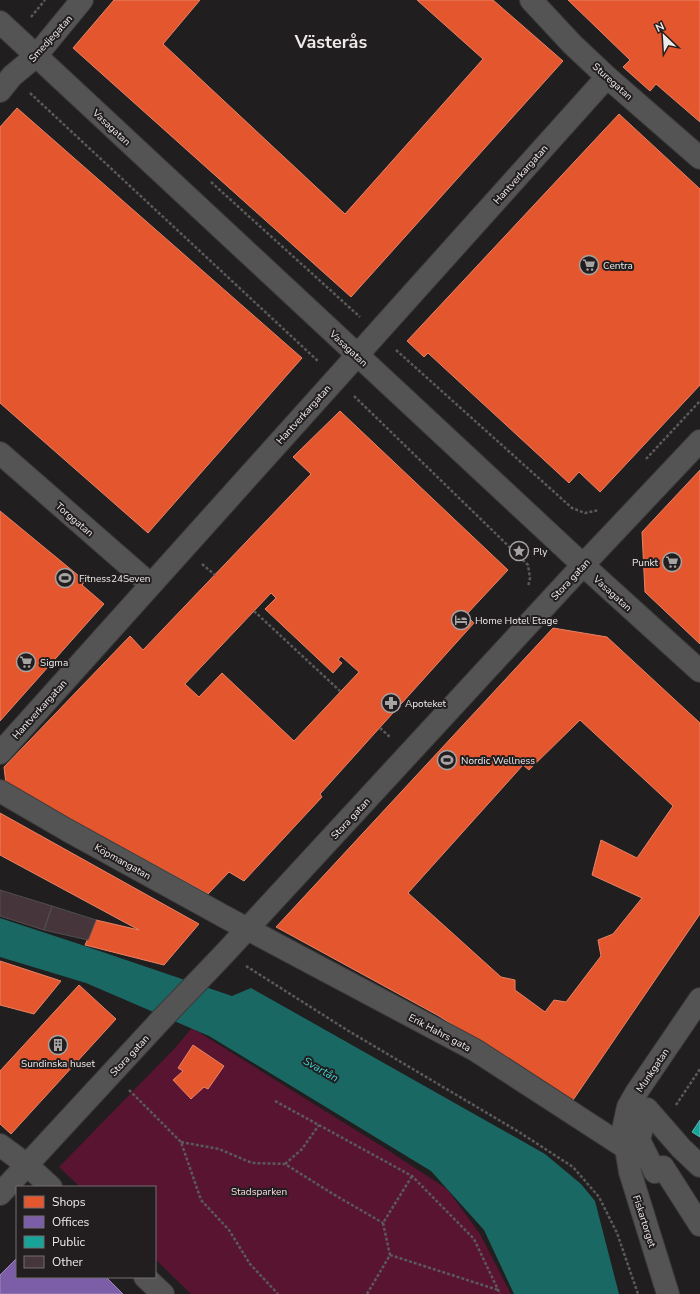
<svg xmlns="http://www.w3.org/2000/svg" width="700" height="1294" font-family="'Nunito Sans',sans-serif">
	<style>
		.green { fill: #591431 }
		.water { fill: #196864 }
		.shops { fill: #e4572e; stroke: #e78366; fill-rule: evenodd }
		.offices { fill: #7b5ea7; stroke: #9d88bb }
		.public { fill: #17a398; stroke: #57b8b1 }
		.building { fill: #47353c; stroke: #504e4f }
		.lines { fill: none; stroke-linecap: round; stroke-linejoin: round }
		.street-casing { stroke: #3b393a; stroke-width: 24 }
		.path { stroke: #5b5a5a; stroke-width: 2.5; stroke-dasharray: 3 2; stroke-linecap: butt }
		.street { stroke: #555454; stroke-width: 22 }
		.labels { text-anchor: middle; stroke-width: 4; stroke-linejoin: round; paint-order: stroke }
		.street-label { font-size: 10px; fill: #edeaea; stroke: #221d1e }
		.poi-label { font-size: 10px; fill: #edeaea; stroke: #221d1e; text-anchor: start }
		.park-label { font-size: 10px; fill: #f7dbe2; stroke: #221d1e }
		.water-label { font-size: 11px; font-style: italic; fill: #3adad4; stroke: #221d1e }
		.town-label { font-size: 18px; font-weight: bold; fill: #edeaea; stroke: #221d1e }
	</style>
	<rect width="100%" height="100%" fill="#211e1f"/>
	<!-- green -->
	<path class="green" d="M192,1028l191,119 64,42 33,45 31,60h-320l-36,-35v-72h-75l-21,-20 115,-118z"/>
	<!-- water -->
	<path class="water" d="M0,918l79,26 153,52 19,-8 294,166 36,30 14,17 24,93h-105l-30,-64 -53,-59 -222,-135 -123,-53 -86,-26z"/>
	<!-- shops -->
	<path class="shops" d="M114,0h86l-37,44 182,170 138,-155 -66,-59h76l70,61 -212,236 -278,-249z
		M568,0h132v122l-44,-38 -6,7 -27,-24 7,-7z
		M17,108l285,250 -154,175 -148,-130v-276z
		M619,114l81,75v196l-100,107 -21,-20 -10,11 -141,-130 -4,4 -17,-16z
		M340,411l168,159 -42,45 8,8 -154,171 2,3 -78,84 -15,-9 -21,22 -202,-110 -2,-17 126,-131 13,14 168,-176 -18,-17zM271,593l5,5 -11,11 68,64 9,-10 -4,-3 3,-4 18,16 -65,69 -72,-68 -23,24 -14,-13z
		M700,470v174l-55,-52 -3,-60z
		M0,511l85,70 -3,4 22,19 -104,117z
		M553,628l54,9 93,86v191l-129,189 -132,-87 -163,-89zM580,720l93,86 -36,52 -36,-18 -9,35 50,23 -29,36 -15,6 3,16 -35,46 -12,-2 -9,12 -30,-22v-10l-14,-3 -93,-84 115,-128 6,5z
		M0,813l199,111 -35,41 -79,-20 11,-25 43,10 -139,-75z
		M0,961l61,20 -27,33 -34,-9z
		M79,985l37,34 -105,115 -11,-10v-53z
		M193,1045l31,21 -16,23 -4,-2 -13,12 -18,-19 10,-9 -5,-3z"/>
	<!-- offices -->
	<path class="offices" d="M17,1258v19h89l17,17h-123v-19z"/>
	<!-- public -->
	<path class="public" d="M700,1120v17l-8,-5z"/>
	<!-- building -->
	<path class="building" d="M0,890l52,16 -8,24 -44,-14z
		M52,906l44,14 -8,20 -44,-10z"/>
	<g class="lines">
		<defs>
			<path id="street" d="M531,0l41,44 35,33 93,81
				M0,22l583,543 117,106
				M0,91l12,-15 24,-20 46,-56
				M0,453l150,131
				M0,753l607,-676
				M0,791l67,39 158,87 250,133 151,98
				M0,1145l27,20 24,22
				M700,1166l-19,-18 -34,-39 -8,31 16,32 8,-5 37,58
				M0,1194l159,-172 66,-69 358,-388 117,-124
				M145,1277l18,17
				M668,1294l-38,-122 -4,-24 -2,-23 4,-18 8,-14 64,-94"/>
		</defs>
		<!-- street casing -->
		<use href="#street" class="street-casing"/>
		<!-- path -->
		<path class="path" d="M31,17l14,-17
			M30,93l289,269
			M211,182l149,135
			M396,350l176,158 13,5 14,-3
			M354,396l174,169 2,13 -2,9
			M646,459l54,-58
			M202,564l13,11
			M254,611l86,80
			M380,728l11,10
			M246,966l101,64 172,102 54,35 26,30 18,36 21,61
			M129,1090l52,52 20,58 28,30 21,34 28,30
			M275,1101l137,75 62,63 26,55
			M676,1105l24,-36
			M181,1142l38,7 33,14 33,1 48,30 50,29
			M285,1164l17,-15 17,-24
			M390,1255l108,35
			M367,1294l23,-39 -7,-32 29,-47"/>
		<!-- street -->
		<use href="#street" class="street"/>
	</g>
	<!-- icons -->
	<defs>
		<symbol id="supermarket-ring" viewBox="-11 -11 22 22"><circle r="9.5" fill="#221d1e" stroke="#a6a3a3" stroke-width="1.5"/><path d="M-6-5.5h2.5l.6 2H6L4.5 2H-2.5L-4.4-4H-6ZM-1.5 3.2a1.3 1.3 0 1 0 .1 0ZM3 3.2a1.3 1.3 0 1 0 .1 0Z" fill="#a6a3a3"/></symbol>
		<symbol id="sight-ring" viewBox="-11 -11 22 22"><circle r="9.5" fill="#221d1e" stroke="#a6a3a3" stroke-width="1.5"/><path d="M0-6L1.8-2.2L6-1.7L2.9 1.2L3.7 5.4L0 3.3L-3.7 5.4L-2.9 1.2L-6-1.7L-1.8-2.2Z" fill="#a6a3a3"/></symbol>
		<symbol id="stadium-ring" viewBox="-11 -11 22 22"><circle r="9.5" fill="#221d1e" stroke="#a6a3a3" stroke-width="1.5"/><path d="M0-5a6.5 5 0 1 0 0 10a6.5 5 0 1 0 0-10ZM-3.5-1.8h7v3.6h-7Z" fill="#a6a3a3"/></symbol>
		<symbol id="hotel-ring" viewBox="-11 -11 22 22"><circle r="9.5" fill="#221d1e" stroke="#a6a3a3" stroke-width="1.5"/><path d="M-6-4.5h1.5V1H6V5H4.5V3h-9V5H-6ZM-4 0a1.8 1.8 0 1 1 3.6 0ZM.5 0V-2.5h3Q6-2.5 6 0Z" fill="#a6a3a3"/></symbol>
		<symbol id="pharmacy-ring" viewBox="-11 -11 22 22"><circle r="9.5" fill="#221d1e" stroke="#a6a3a3" stroke-width="1.5"/><path d="M-2-6h4v4h4v4h-4v4h-4v-4h-4v-4h4Z" fill="#a6a3a3"/></symbol>
		<symbol id="building-ring" viewBox="-11 -11 22 22"><circle r="9.5" fill="#221d1e" stroke="#a6a3a3" stroke-width="1.5"/><path d="M-4-6H4V6H1V3H-1V6H-4ZM-2.5-4.3h1.7v1.8h-1.7ZM.8-4.3h1.7v1.8H.8ZM-2.5-1h1.7V.8h-1.7ZM.8-1h1.7V.8H.8Z" fill="#a6a3a3"/></symbol>
	</defs>
	<g fill-rule="evenodd">
		<use href="#supermarket-ring" x="578" y="254" width="22" height="22"/>
		<use href="#sight-ring" x="508" y="540" width="22" height="22"/>
		<use href="#supermarket-ring" x="661" y="551" width="22" height="22"/>
		<use href="#stadium-ring" x="54" y="567" width="22" height="22"/>
		<use href="#hotel-ring" x="450" y="609" width="22" height="22"/>
		<use href="#supermarket-ring" x="15" y="651" width="22" height="22"/>
		<use href="#pharmacy-ring" x="380" y="692" width="22" height="22"/>
		<use href="#stadium-ring" x="436" y="749" width="22" height="22"/>
		<use href="#building-ring" x="47" y="1034" width="22" height="22"/>
	</g>
	<g class="labels">
		<!-- street labels -->
		<g class="street-label">
			<text transform="translate(50 38) rotate(-48)" y="4">Smedjegatan</text>
			<text transform="translate(613 81) rotate(42)" y="4">Sturegatan</text>
			<text transform="translate(112 127) rotate(43)" y="4">Vasagatan</text>
			<text transform="translate(520 174) rotate(-48)" y="4">Hantverkargatan</text>
			<text transform="translate(349 348) rotate(43)" y="4">Vasagatan</text>
			<text transform="translate(303 414) rotate(-48)" y="4">Hantverkargatan</text>
			<text transform="translate(75 519) rotate(41)" y="4">Torggatan</text>
			<text transform="translate(570 579) rotate(-47)" y="4">Stora gatan</text>
			<text transform="translate(613 593) rotate(42)" y="4">Vasagatan</text>
			<text transform="translate(39 709) rotate(-48)" y="4">Hantverkargatan</text>
			<text transform="translate(350 818) rotate(-47)" y="4">Stora gatan</text>
			<text transform="translate(123 861) rotate(29)" y="4">Köpmangatan</text>
			<text transform="translate(440 1032) rotate(28)" y="4">Erik Hahrs gata</text>
			<text transform="translate(129 1055) rotate(-47)" y="4">Stora gatan</text>
			<text transform="translate(652 1070) rotate(-56)" y="4">Munkgatan</text>
			<text transform="translate(645 1221) rotate(72)" y="4">Fiskartorget</text>
		</g>
		<!-- poi labels -->
		<g class="poi-label">
			<text x="603" y="269">Centra</text>
			<text x="533" y="555">Ply</text>
			<text x="658" y="566" text-anchor="end">Punkt</text>
			<text x="79" y="582">Fitness24Seven</text>
			<text x="475" y="624">Home Hotel Etage</text>
			<text x="40" y="666">Sigma</text>
			<text x="405" y="707">Apoteket</text>
			<text x="461" y="764">Nordic Wellness</text>
			<text x="58" y="1067" text-anchor="middle">Sundinska huset</text>
		</g>
		<!-- park labels -->
		<g class="park-label">
			<text x="259" y="1195">Stadsparken</text>
		</g>
		<!-- water labels -->
		<g class="water-label">
			<text transform="translate(321 1069) rotate(30)" y="4">Svartån</text>
		</g>
		<!-- town labels -->
		<g class="town-label">
			<text x="331" y="48">Västerås</text>
		</g>
	</g>
	<!-- legend -->
	<rect x="16" y="1186" width="140" height="92" fill="#221d1e" stroke="#736f70"/>
	<rect x="24" y="1196" width="20" height="12" fill="#e4572e" stroke="#736f70"/>
	<text x="52" y="1206" font-size="12" fill="#edeaea">Shops</text>
	<rect x="24" y="1216" width="20" height="12" fill="#7b5ea7" stroke="#736f70"/>
	<text x="52" y="1226" font-size="12" fill="#edeaea">Offices</text>
	<rect x="24" y="1236" width="20" height="12" fill="#17a398" stroke="#736f70"/>
	<text x="52" y="1246" font-size="12" fill="#edeaea">Public</text>
	<rect x="24" y="1256" width="20" height="12" fill="#47353c" stroke="#736f70"/>
	<text x="52" y="1266" font-size="12" fill="#edeaea">Other</text>
	<!-- north arrow -->
	<g transform="translate(664 36) rotate(335)" stroke="#221d1e" stroke-width="3" paint-order="stroke">
	<path d="M0-3L7 15L0 10L-7 15Z" fill="#edeaea"/>
	<text y="-6" font-size="11" font-weight="bold" text-anchor="middle" fill="#edeaea">N</text>
	</g>
</svg>
